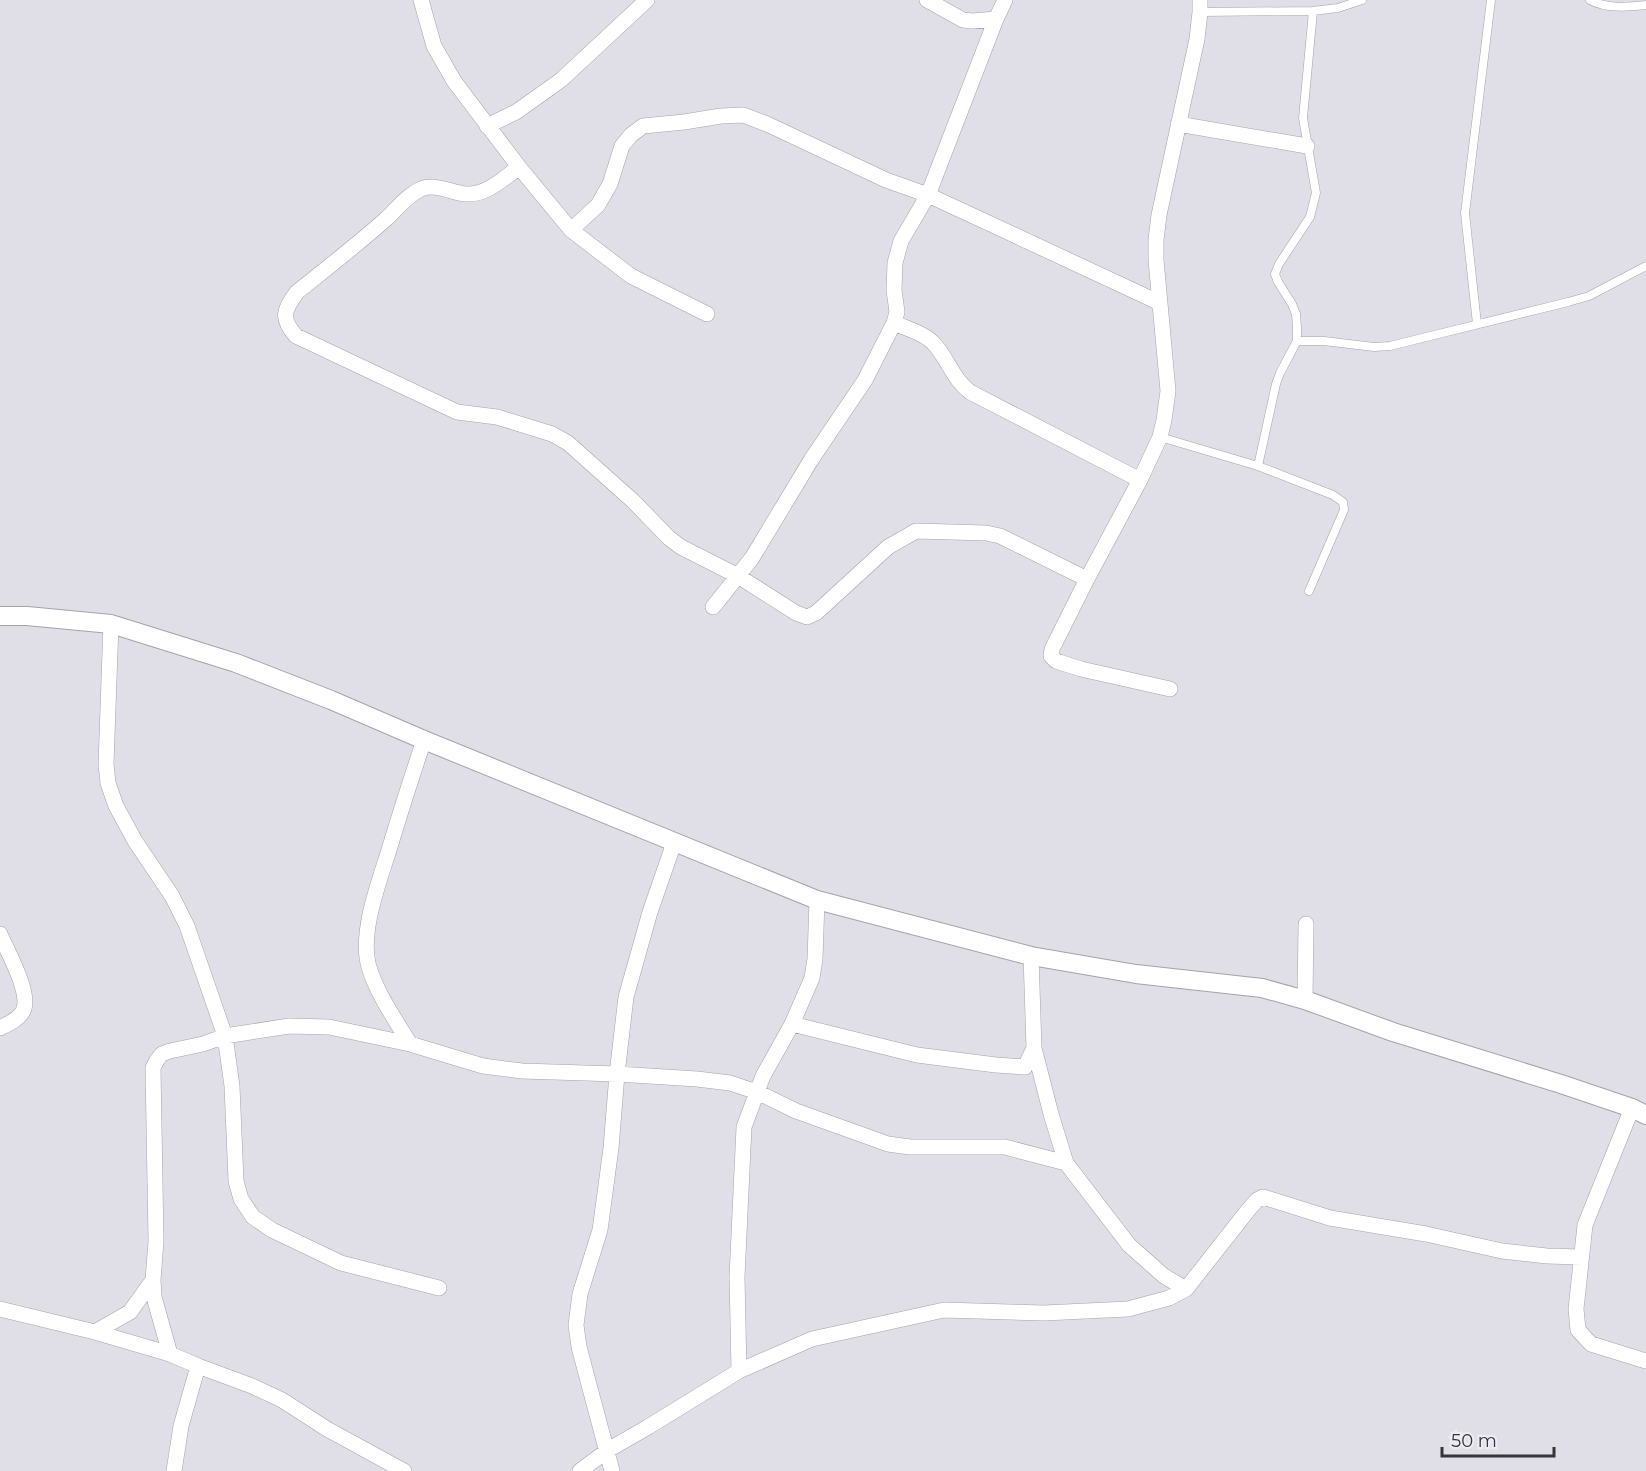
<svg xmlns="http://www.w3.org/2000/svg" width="1646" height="1471" font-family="Montserrat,sans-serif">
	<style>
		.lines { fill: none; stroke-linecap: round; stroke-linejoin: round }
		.service-casing { stroke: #a5a3aa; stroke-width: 9 }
		.minor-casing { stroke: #a5a3aa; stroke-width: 16 }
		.tertiary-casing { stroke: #a5a3aa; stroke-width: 20 }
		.service { stroke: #fff; stroke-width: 8 }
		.minor { stroke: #fff; stroke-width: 15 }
		.tertiary { stroke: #fff; stroke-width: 18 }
	</style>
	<rect width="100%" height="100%" fill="#e0dee6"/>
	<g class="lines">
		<defs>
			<path id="service" d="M1590,0c16,9 38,7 56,5
				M1200,12l113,-1 25,-3 24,-8
				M1477,324l-12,-111 26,-213
				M1297,341h27l50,6 16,-1 178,-44 21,-6 57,-30
				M1160,437l98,29 75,29 10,7 1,8 -35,81
				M1258,466l18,-82 4,-11 17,-32v-13l-1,-14 -4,-10 -14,-22 -3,-8 4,-10 31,-47 6,-24 -13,-75 10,-107"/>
			<path id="minor" d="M421,0l13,46 20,35 65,86 52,63 60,46 76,38
				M927,0l36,20 10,1 23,-2
				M1178,124l129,22
				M487,126l29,-14 45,-32 86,-80
				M519,167c-16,12 -32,28 -53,27 -14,-1 -30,-11 -45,-5 -14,6 -24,20 -35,30 -28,25 -59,49 -89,73 -13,18 -17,26 -1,44l161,76 40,5 55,17 16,9 65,58 36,37 12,9 57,29 58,37 11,4 9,-4 72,-66 28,-16 70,2 14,3 87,43
				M571,230l27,-25 12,-21 12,-38 9,-11 12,-9 41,-4 37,-6 22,-1 24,9 119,56 42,15 54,25 178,83
				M894,323c14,6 33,11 42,23 13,16 18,34 34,46l170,88
				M713,607l39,-49 59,-98 54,-80 29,-57 3,-11 -3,-22 1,-27 6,-22 27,-46 68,-176 9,-19
				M111,624l-5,140 2,19 8,23 19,35 37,55 15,30 38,110 7,50 4,95 5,18 12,18 19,13 69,33 98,25
				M1170,689l-89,-20 -25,-8 -5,-5 1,-7 35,-70 53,-99 20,-43 4,-17 4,-29 -12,-131v-20l3,-25 38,-176 3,-27v-12
				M0,934c7,17 32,60 23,77 -4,8 -15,13 -23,17
				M1031,956l3,92 17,66 15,49 63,82 35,31 22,13
				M1305,1000l1,-76
				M792,1024l125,31 79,10 29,2 9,-19
				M410,1044c-15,-25 -33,-50 -41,-77 -10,-33 10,-85 20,-117 11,-37 23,-74 35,-110
				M1632,1108l-47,117 -9,84 2,21 13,14 55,17
				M0,1309l95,23 75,22 28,12 54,20 30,14 45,29 77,42
				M95,1332l35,-20 23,-32
				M170,1354l-16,-57 -1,-17 3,-39 -3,-173 4,-8 5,-6 8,-3 33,-7 22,-8 64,-10 40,1 81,17 73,22 39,5 95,3 80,5 33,4 27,9 39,19 92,33 22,3h95l61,16
				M739,1371l-2,-94 7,-150 19,-51 29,-52 20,-46 3,-19 2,-59
				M174,1471l7,-45 17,-60
				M580,1471l28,-21 40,-23 91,-56 73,-32 132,-29 100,3 84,-4 41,-11 17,-9 63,-80 8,-9 6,-3 67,21 96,16 76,17 45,5 34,1
				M612,1471l-33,-124 -3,-22 4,-31 20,-64 11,-82 6,-74 9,-77 24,-85 24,-69"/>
			<path id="tertiary" d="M0,616h27l84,8 125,39 95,37 93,40 393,160 214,56 105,18 126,14 43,12 88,32 168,52 71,24 14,7"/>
		</defs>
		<!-- service casing -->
		<use href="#service" class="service-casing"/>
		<!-- minor casing -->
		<use href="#minor" class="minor-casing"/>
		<!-- tertiary casing -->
		<use href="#tertiary" class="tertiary-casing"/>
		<!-- service -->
		<use href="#service" class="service"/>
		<!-- minor -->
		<use href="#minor" class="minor"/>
		<!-- tertiary -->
		<use href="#tertiary" class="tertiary"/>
	</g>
	<!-- scale -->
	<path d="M1442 1447v9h112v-9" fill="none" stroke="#363538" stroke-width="3"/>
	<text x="1451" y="1447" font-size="18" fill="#363538" stroke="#edebf3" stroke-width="4.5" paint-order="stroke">50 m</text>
</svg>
